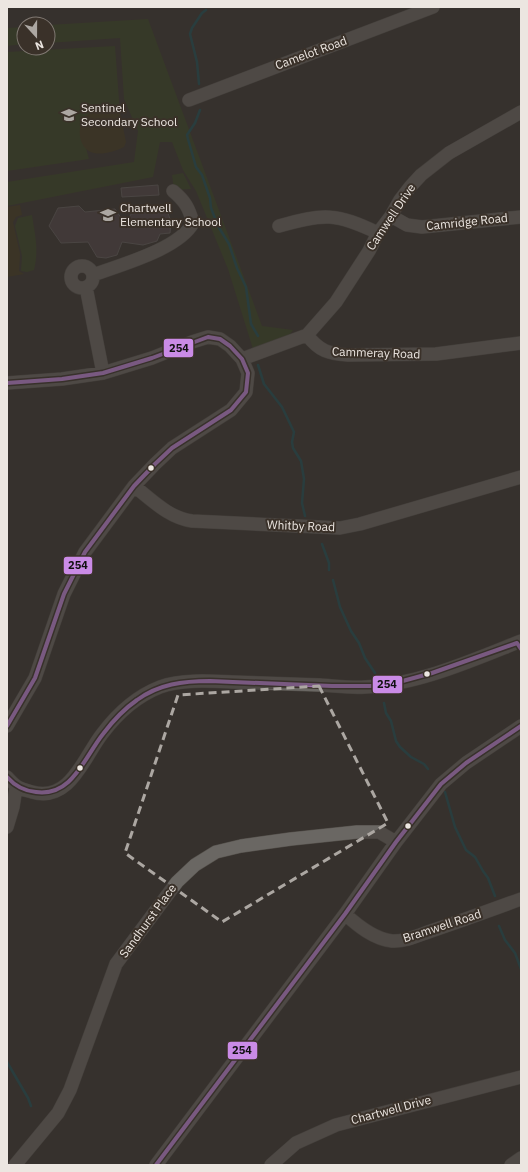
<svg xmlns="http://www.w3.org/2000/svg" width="528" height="1172" font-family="'IBM Plex Sans',sans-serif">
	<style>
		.green { fill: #374322 }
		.sand { fill: #41391d }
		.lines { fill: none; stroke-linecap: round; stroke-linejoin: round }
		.stream { stroke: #194d53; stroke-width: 2.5 }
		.building { fill: #4f4446; stroke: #615d5c }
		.minor-casing { stroke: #534f4a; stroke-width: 14 }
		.minor { stroke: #6a6763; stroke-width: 13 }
		.bus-1-casing { stroke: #3a3129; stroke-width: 7 }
		.bus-1 { stroke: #ca8be6; stroke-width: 4 }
		.marked { fill: none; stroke: #aca7a2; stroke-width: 3; stroke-dasharray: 8 5; stroke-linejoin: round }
		.bus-dot { fill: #ece6e1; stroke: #3a3129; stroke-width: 1.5 }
		.labels { text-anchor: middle; stroke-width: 4; stroke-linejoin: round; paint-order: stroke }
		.street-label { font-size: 12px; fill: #ece6e1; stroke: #3a3129 }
		.poi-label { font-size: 12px; fill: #ece6e1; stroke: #3a3129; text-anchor: start }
		.line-badge { stroke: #3a3129; stroke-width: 1.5 }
		.pale-badge-label { font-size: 11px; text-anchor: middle; font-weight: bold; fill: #111 }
	</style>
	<rect width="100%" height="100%" fill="#36312d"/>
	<!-- green -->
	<path class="green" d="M148,19l114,307 31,4 -4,6 -36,13 -25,-80 -32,-78 -13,-21 -11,-28h-12l-7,35 -146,29v-24l127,-20 4,-31 -14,-32 -4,-61 -72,5v-18z
		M24,27v17l-17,2v-18z
		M115,46l5,67 -9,-4 -30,31 5,8 3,11 -82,12v-119z
		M183,173l8,16 -17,1 -2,-15z
		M32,215c3,20 7,35 2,55l-7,2 -6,-1 1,-15 -7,-30 3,-8z"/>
	<!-- sand -->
	<path class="sand" d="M111,109l9,4 6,29 -2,5c-8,4 -21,8 -30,6 -16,-3 -19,-29 -7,-38 6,-5 16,-5 24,-6z
		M20,205l2,10 -6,2 -3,5 7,32 -1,17 5,3 -17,3v-70z"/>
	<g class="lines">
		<!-- stream -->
		<path class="stream" d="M199,84l-2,-22 -7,-28 2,-6 10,-15 4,-3
			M200,110l-5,13 -8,12 1,4 8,28 6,8 8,23 1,10 7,18 11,18 8,24 9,19 5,37 7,12
			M258,365l6,19 18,23 12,25 -2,10 1,6 8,13 3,18 -2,24 3,13
			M322,544l7,19v7
			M333,580l7,27 5,11 6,13 8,12 6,15 10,15
			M384,703l2,10 5,8 5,20 4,6 11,10 13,7 4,5
			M445,792l10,35 11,23 9,7 8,14 5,7 7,18
			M499,926l6,14 10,13 6,16
			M7,1062l21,36 3,8"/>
	</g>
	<!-- building -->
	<path class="building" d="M158,185l1,10 -37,2 -1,-9z
		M79,206l6,6 30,-3 11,16 5,-11 36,-4 4,12 -1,11 -10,1 -3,7 -14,4 -21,-3 -5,13 -11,3 -9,-1 -9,-15 -27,1 -12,-17 9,-18z"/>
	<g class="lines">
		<defs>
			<path id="minor" d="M189,100l244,-93
				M391,216l16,9 15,2 99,-10
				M279,226c45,-13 57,-13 99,7
				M71 277a11 11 0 1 1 22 0a11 11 0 1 1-22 0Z
				M93,275c27,-10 86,-26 100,-52 -4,-15 -8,-22 -20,-32
				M86,287l17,86
				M307,335l29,-33 33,-51 9,-18 13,-17 9,-16 10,-13 11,-12 28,-22 72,-41
				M307,335c12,16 22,19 41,20l88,-1 85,-11
				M242,359l65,-24
				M7,383l55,-4 41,-6 49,-15 40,-16 16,-5 12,2 10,7 12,13 6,14 -2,19 -15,18 -59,38 -17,16 -21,22 -49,66 -21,42 -29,84 -28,48
				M134,486c18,14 35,32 58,35l148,7 20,-4 161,-47
				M7,777c10,11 11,11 25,15 38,11 52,-35 70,-58 15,-20 35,-38 58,-47 21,-8 51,-6 72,-5 30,1 59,2 88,3 15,1 30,3 45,2 52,-2 108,-27 156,-46
				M7,827l6,-20 3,-19
				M345,914c13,12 29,25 47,27 13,1 27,-6 39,-10 30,-10 60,-21 90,-32
				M15,1165l43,-52 12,-23 46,-126 61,-82 18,-17 21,-13 25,-6 50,-7 66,-7h22l17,10
				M156,1165l189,-251 51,-72 45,-58 25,-21 55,-37
				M271,1165l25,-22 40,-18 185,-48
				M511,1165l10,-7"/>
		</defs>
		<!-- minor casing -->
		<use href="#minor" class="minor-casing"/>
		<!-- minor -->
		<use href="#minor" class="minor"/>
		<defs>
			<path id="bus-1" d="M7,383l55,-4 41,-6 49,-15 56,-21 12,2 10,7 12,13 6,14 -2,19 -15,18 -59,38 -17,16 -21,22 -49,66 -21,42 -29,84 -28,48
				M7,777c8,9 17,14 29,15 36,5 48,-34 67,-58 9,-12 21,-25 34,-34 22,-16 46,-19 73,-19l122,5h46l21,-4 33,-9 85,-30 4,6
				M156,1165l189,-251 51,-72 45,-58 25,-21 55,-37"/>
		</defs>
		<!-- bus-1 casing -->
		<use href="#bus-1" class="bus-1-casing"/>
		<!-- bus-1 -->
		<use href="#bus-1" class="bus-1"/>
	</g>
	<!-- marked area -->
	<path d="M0 0H528V1172H0ZM319,686l69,137 -166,99 -97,-69 53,-158z" fill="#36312d" fill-opacity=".55" fill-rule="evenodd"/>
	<path class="marked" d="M319,686l69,137 -166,99 -97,-69 53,-158z"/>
	<!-- icons -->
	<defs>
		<symbol id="school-bare" viewBox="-9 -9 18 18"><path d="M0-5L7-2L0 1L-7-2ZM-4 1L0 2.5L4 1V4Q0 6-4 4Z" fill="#aca7a2" stroke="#3a3129" stroke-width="2.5" paint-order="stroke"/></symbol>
	</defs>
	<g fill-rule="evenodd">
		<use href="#school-bare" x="58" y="104" width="22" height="22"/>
		<use href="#school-bare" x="97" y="204" width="22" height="22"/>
	</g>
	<!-- markers -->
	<g class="bus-dot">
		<circle cx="151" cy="468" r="3.5"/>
		<circle cx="427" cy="674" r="3.5"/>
		<circle cx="80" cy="768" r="3.5"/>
		<circle cx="408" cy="826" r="3.5"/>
	</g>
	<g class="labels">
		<!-- street labels -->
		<g class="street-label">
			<text transform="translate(311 53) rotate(-20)" y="4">Camelot Road</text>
			<text transform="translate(391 217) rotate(-56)" y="4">Camwell Drive</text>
			<text transform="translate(467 222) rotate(-6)" y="4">Camridge Road</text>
			<text transform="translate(376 353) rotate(2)" y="4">Cammeray Road</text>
			<text transform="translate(301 526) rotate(2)" y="4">Whitby Road</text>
			<text transform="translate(148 921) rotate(-54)" y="4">Sandhurst Place</text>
			<text transform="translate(442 926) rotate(-18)" y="4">Bramwell Road</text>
			<text transform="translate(391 1110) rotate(-15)" y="4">Chartwell Drive</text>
		</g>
		<!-- poi labels -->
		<g class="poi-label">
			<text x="81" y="112">Sentinel<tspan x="81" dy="14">Secondary School</tspan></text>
			<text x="120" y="212">Chartwell<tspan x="120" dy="14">Elementary School</tspan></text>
		</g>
	</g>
	<g class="line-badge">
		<rect x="163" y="338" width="31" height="20" rx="4" fill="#ca8be6"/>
		<rect x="63" y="556" width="30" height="19" rx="4" fill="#ca8be6"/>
		<rect x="372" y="675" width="31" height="19" rx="4" fill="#ca8be6"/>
		<rect x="227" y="1041" width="31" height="19" rx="4" fill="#ca8be6"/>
	</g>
	<g class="pale-badge-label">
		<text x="179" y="352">254</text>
		<text x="78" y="569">254</text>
		<text x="387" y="688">254</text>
		<text x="242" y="1054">254</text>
	</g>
	<!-- border -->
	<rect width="528" height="1172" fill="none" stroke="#ece6e1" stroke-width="16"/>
	<!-- north arrow -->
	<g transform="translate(36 36) rotate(159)"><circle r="19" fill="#3a3129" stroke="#817973"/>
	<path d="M0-3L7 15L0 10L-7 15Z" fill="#aca7a2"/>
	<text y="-6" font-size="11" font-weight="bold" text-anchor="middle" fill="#ece6e1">N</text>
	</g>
</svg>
